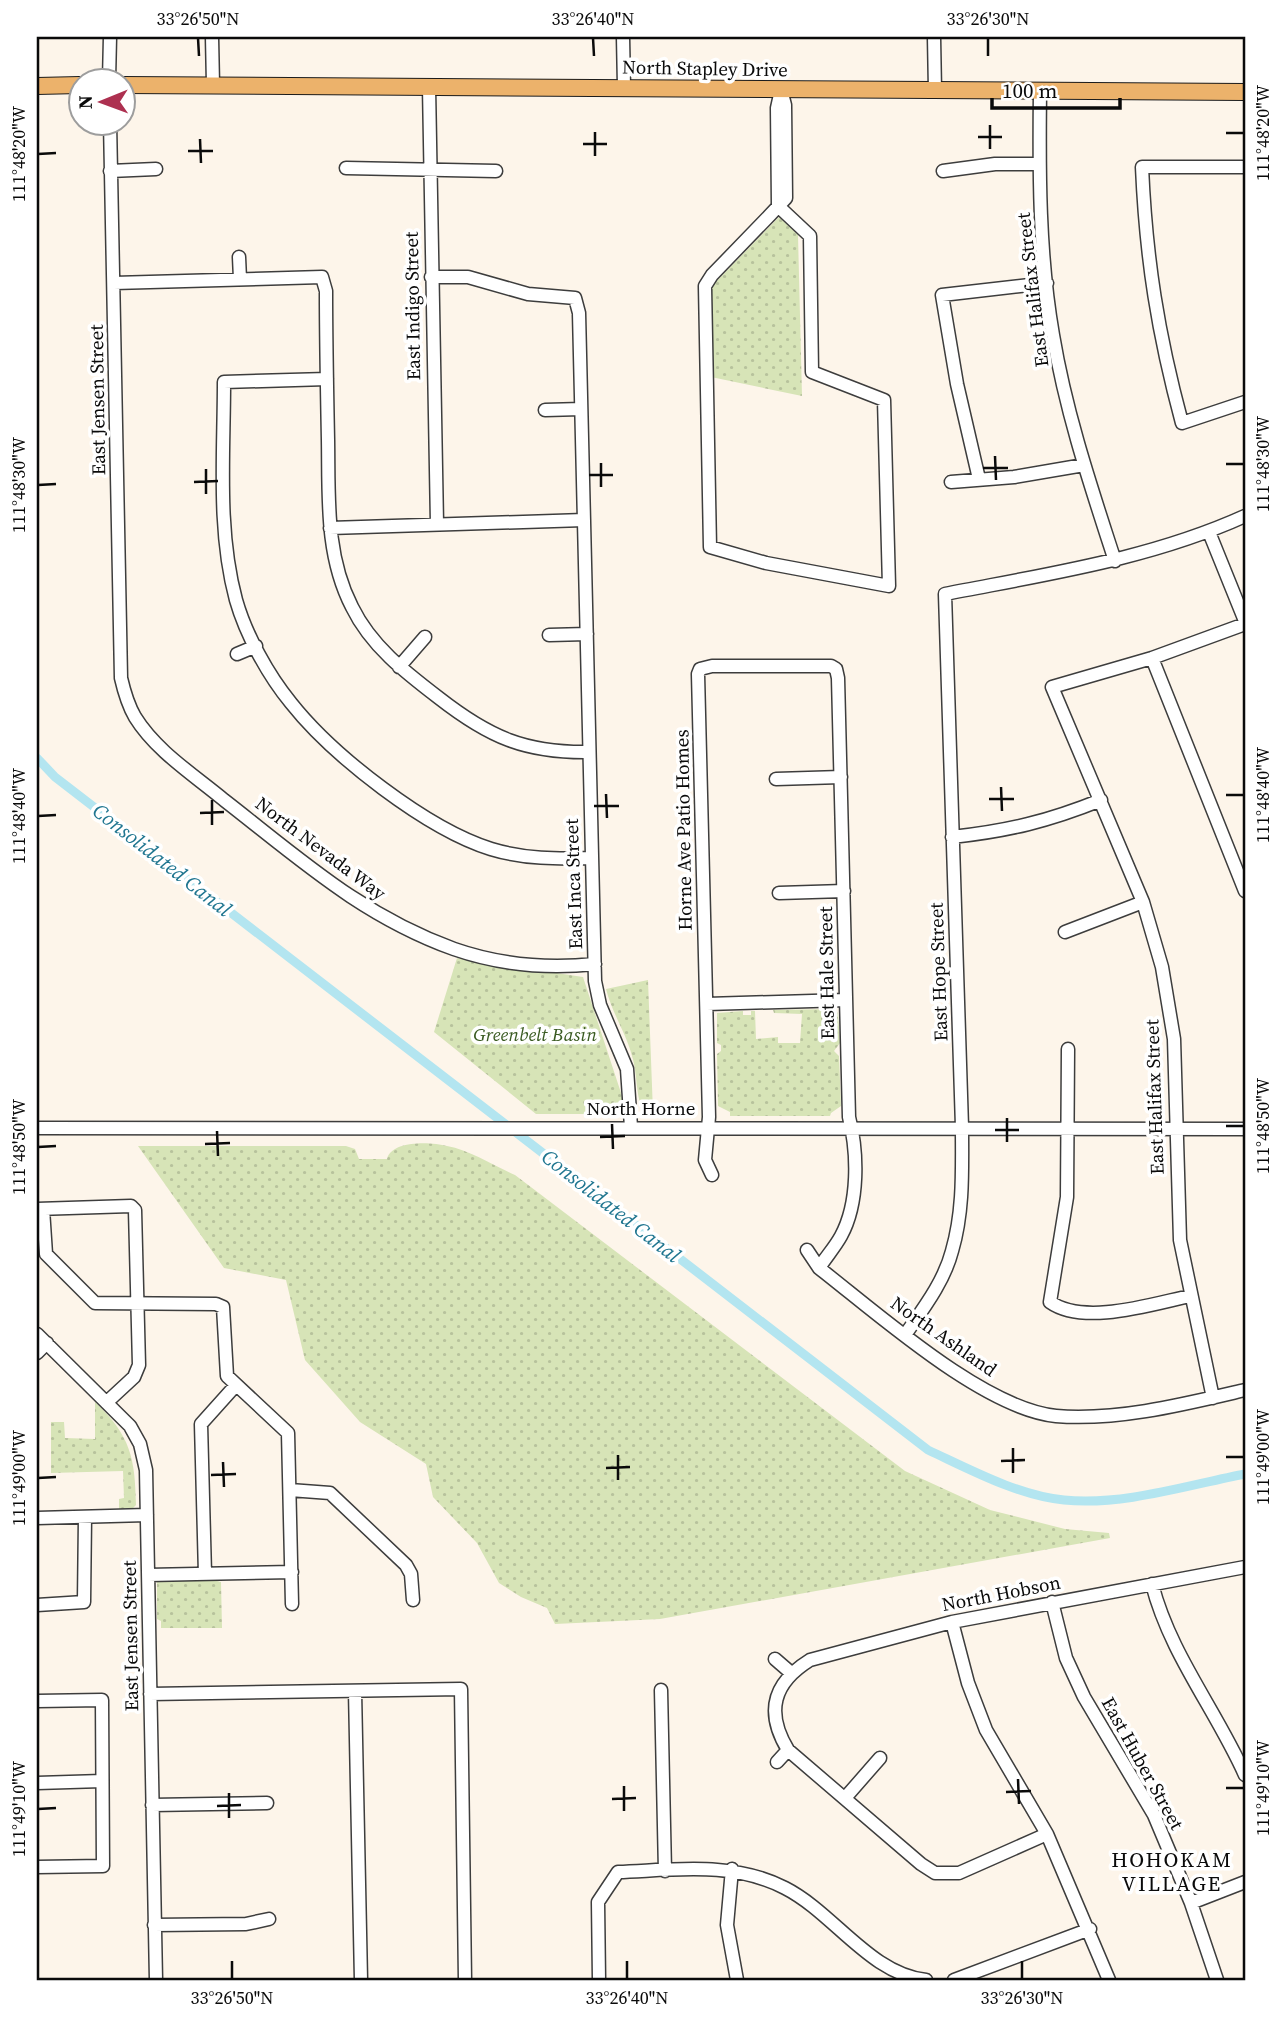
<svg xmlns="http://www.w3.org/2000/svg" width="1282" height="2017" font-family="'Source Serif 4',serif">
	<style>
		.green { fill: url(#green-dots) }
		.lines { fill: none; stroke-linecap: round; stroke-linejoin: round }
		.canal { stroke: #b3e5f0; stroke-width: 9 }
		.minor-casing { stroke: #3d3d3d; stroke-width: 15 }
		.major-casing { stroke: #1b1b1b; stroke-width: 18 }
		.minor { stroke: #fff; stroke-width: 12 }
		.major { stroke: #ecb26b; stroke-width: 16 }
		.ticks { fill: none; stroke: #0a0a0a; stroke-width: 2.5 }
		.labels { text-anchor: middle; stroke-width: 7; stroke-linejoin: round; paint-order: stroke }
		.street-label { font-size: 19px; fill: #0a0a0a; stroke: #fff }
		.park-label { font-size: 19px; font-style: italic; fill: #3a5b22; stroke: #fff }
		.water-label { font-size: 21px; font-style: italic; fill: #207690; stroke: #fff }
		.neighbourhood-label { font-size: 21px; letter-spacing: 2px; fill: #0a0a0a; stroke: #fff }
		.neatline { fill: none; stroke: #0a0a0a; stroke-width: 2.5 }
		.ticks-label { font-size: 18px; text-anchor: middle; fill: #0a0a0a }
	</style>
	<defs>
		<pattern id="green-dots" width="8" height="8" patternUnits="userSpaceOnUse" patternTransform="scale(1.75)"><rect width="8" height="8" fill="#d7e4b7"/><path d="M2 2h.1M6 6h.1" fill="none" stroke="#b7c29c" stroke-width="1.8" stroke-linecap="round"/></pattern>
	</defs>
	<rect width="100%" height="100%" fill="#fdf5ea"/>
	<!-- green -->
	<path class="green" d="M779,217l19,18 4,161 -91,-19 -1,-89z
		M457,958l126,19 41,125 -13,12h-75l-102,-82z
		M648,980l5,132 -2,4 -6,-1c-10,-17 -7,-40 -13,-59 -6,-23 -20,-43 -26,-67z
		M834,1009l4,4 2,30 -6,8 5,5 2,50 -10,7 -1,3h-100v-4l-12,-6 -1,-52 4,-3v-6l-4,-2v-30l26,-2v4h8v-4h4l1,28 22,-2v6h22l2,-29 -28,-1 -1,-3z
		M138,1146h208l9,3 4,10h28c5,-19 44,-17 60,-13 23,4 47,20 68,29l390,296 85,39 75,19 44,4 1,5 -450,81 -105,5 -8,-16 -26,-11 -22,-14 -22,-40 -44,-46 -7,-33 -66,-42 -55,-62 -19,-80 -62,-12z
		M95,1402c36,34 40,56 41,103l-5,5 -12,1v-12l5,-1 -1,-27 -72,2v-51h13l1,16 30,1z
		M209,1579l12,3 1,46h-61v-7l-4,-2v-37z"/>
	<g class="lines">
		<!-- canal -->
		<path class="canal" d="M37,758l18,19 873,673c41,19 91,46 136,50 59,6 124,-15 181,-26"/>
		<defs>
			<path id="minor" d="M212,37l1,48
				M623,37l1,50
				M934,37l1,54
				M109,80l1,-43
				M429,87l8,437
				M781,90l-4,18 1,98 32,30 2,136 72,28 5,186 -123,-23 -56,-16 -5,-261 7,-11 58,-60 16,-17 -1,-93 -4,-15
				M1040,91c-1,81 -1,164 13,244 13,78 38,152 62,226
				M110,122l11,556c3,13 7,27 14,39 21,34 59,58 89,83 76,59 138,116 230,149 46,16 93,20 141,15
				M1245,167h-103c4,92 16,167 40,256l63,-21
				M346,168l150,3
				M110,171l46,-2
				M943,171l52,-7h44
				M239,257l1,22
				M431,277h37l60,17 47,4 4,15 16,668 5,24 27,64 4,58
				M114,283l208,-6 4,14c0,50 1,99 2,149 1,56 -3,115 24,167 19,39 53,65 87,91 50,39 86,55 150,54
				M327,379l-103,3c0,72 -7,148 12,218 10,35 32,75 55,103 42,53 136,126 200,146 33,10 66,10 101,9
				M545,410l36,-1
				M979,479l-22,-95 -15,-89 105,-12
				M951,482l63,-5 70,-12
				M330,528l254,-8
				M1209,532l36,89
				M549,635l38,-1
				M237,654l19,-8
				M1152,658l93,233
				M399,667l26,-30
				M776,779l65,-2
				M952,837c56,-6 97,-16 149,-37
				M779,893l65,-2
				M1065,932l78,-30
				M707,1004l139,-4
				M1068,1049l-1,148 -17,105c34,24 102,2 140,-6
				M37,1128l1208,1
				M712,1175l-7,-15 4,-43 -11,-443 2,-5 12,-3h119l5,3 2,9 11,439c9,36 10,86 -8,119 -6,11 -15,21 -22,32
				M37,1209l94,-3 4,4 4,155 -5,12 -27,25
				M43,1209l3,45 49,49 121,1 7,3 4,69 61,57 4,171
				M807,1250l12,18c58,45 165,141 237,148 62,5 129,-12 189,-26
				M37,1334l93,92 10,18 6,26 10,510
				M905,1335c18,-26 39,-53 47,-84 12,-41 10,-83 10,-124l-17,-533c102,-20 205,-35 300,-78
				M37,1353l10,-10
				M1213,1398l-33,-158 -6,-201 -12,-72 -19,-65 -91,-215 100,-29 93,-34
				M290,1490l40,3 76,72 5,9 2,26
				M37,1518l110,-3
				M205,1574l-4,-150 35,-39
				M148,1575l144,-3
				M1152,1584c18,70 64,126 93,191
				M1052,1602l14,56 18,39 70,118 37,88 26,77
				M37,1605l47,-3 1,-85
				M952,1622l16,61 18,47 61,104 62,146
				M775,1659l15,13
				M661,1690l4,181
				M355,1691l6,289
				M150,1694l311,-5 4,291
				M37,1701l65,-1 1,166 -66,1
				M777,1762l11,-12
				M37,1783l65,-2
				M845,1798l35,-40
				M152,1805l115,-2
				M1047,1834l-88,39h-24l-14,-9 -133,-114c-23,-38 -15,-67 22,-90l142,-38 293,-55
				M732,1869l-5,56 10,55
				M1191,1903l54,-21
				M154,1925l92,-1 23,-5
				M599,1980l-1,-78 20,-30c57,-2 115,-11 167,16 49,25 85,86 141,92
				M954,1980l136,-51"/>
			<path id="major" d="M122,85l1123,7
				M37,86l43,-1"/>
		</defs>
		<!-- minor casing -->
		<use href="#minor" class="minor-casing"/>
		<!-- major casing -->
		<use href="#major" class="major-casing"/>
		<!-- minor -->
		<use href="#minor" class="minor"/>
		<!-- major -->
		<use href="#major" class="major"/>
	</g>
	<!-- ticks -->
	<path class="ticks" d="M198,38l1,18M593,38l1,18M988,38v18M990,125v24M595,132v24M1226,133h18M978,137h24M200,139l1,24M583,144h24M188,151h25M38,154l18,-1M995,456l1,24M601,463v24M1226,464h18M983,468h25M206,469v25M589,475h24M194,482l24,-1M38,485l18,-1M1001,787l1,24M606,794l1,24M1226,795h18M989,799h25M212,800v25M594,806h25M200,813l24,-1M38,816l18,-1M1007,1118v24M612,1124l1,25M1226,1126h18M995,1130h24M217,1131l1,25M600,1137l25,-1M205,1144l25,-1M38,1147l18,-1M1013,1448v25M618,1455v25M1226,1457h18M1001,1461l24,-1M223,1462l1,25M606,1468l24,-1M211,1475l25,-1M38,1478l18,-1M1018,1779l1,25M624,1786v25M1226,1788h18M1006,1792l25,-1M229,1793v25M612,1799l24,-1M217,1806l24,-1M38,1809l18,-1M232,1961v18M627,1961v18M1022,1961v18"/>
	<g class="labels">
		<!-- street labels -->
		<g class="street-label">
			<text transform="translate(705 68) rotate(1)" y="7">North Stapley Drive</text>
			<text transform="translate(1032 290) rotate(-97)" y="7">East Halifax Street</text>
			<text transform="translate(412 306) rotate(-91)" y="7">East Indigo Street</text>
			<text transform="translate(97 400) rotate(-91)" y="7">East Jensen Street</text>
			<text transform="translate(683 830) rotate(-91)" y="7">Horne Ave Patio Homes</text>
			<text transform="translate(321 848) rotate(37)" y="7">North Nevada Way</text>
			<text transform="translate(573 884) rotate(-92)" y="7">East Inca Street</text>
			<text transform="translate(938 972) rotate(-92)" y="7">East Hope Street</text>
			<text transform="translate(826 973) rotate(-91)" y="7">East Hale Street</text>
			<text transform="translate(1154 1097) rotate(-92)" y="7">East Halifax Street</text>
			<text x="641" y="1115">North Horne</text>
			<text transform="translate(944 1336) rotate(35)" y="7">North Ashland</text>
			<text transform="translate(1001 1593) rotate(-11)" y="7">North Hobson</text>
			<text transform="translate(130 1636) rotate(-91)" y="7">East Jensen Street</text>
			<text transform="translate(1143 1763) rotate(61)" y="7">East Huber Street</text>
		</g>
		<!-- park labels -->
		<g class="park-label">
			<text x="535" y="1041">Greenbelt Basin</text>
		</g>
		<!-- water labels -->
		<g class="water-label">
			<text transform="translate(162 860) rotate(38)" y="7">Consolidated Canal</text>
			<text transform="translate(611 1206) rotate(38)" y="7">Consolidated Canal</text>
		</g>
		<!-- neighbourhood labels -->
		<g class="neighbourhood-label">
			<text x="1172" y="1867">HOHOKAM<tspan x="1172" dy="24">VILLAGE</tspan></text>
		</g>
	</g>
	<!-- border -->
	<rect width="1282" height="2017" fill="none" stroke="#ffffff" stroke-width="77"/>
	<!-- north arrow -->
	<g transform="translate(102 102) rotate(269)"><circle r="33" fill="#ffffff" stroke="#9d9d9d" stroke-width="2"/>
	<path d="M0-5L12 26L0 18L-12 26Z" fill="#ad3050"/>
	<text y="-10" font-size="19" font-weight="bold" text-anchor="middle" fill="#0a0a0a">N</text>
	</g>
	<!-- scale -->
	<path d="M992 98v10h128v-10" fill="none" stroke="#0a0a0a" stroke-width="3.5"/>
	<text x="1002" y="98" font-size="21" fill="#0a0a0a" stroke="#ffffff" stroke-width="5" paint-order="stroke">100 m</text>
	<rect x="38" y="38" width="1206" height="1941" class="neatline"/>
	<g class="ticks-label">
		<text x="198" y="25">33°26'50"N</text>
		<text x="593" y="25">33°26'40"N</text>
		<text x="988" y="25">33°26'30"N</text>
		<text transform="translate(1263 133) rotate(-90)" y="6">111°48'20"W</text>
		<text transform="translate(19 154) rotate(-90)" y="6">111°48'20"W</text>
		<text transform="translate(1263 464) rotate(-90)" y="6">111°48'30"W</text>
		<text transform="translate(19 485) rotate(-90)" y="6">111°48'30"W</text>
		<text transform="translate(1263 795) rotate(-90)" y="6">111°48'40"W</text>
		<text transform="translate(19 816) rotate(-90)" y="6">111°48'40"W</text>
		<text transform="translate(1263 1126) rotate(-90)" y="6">111°48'50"W</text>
		<text transform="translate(19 1147) rotate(-90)" y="6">111°48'50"W</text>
		<text transform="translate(1263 1457) rotate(-90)" y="6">111°49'00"W</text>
		<text transform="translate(19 1478) rotate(-90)" y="6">111°49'00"W</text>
		<text transform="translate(1263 1788) rotate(-90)" y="6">111°49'10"W</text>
		<text transform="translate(19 1809) rotate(-90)" y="6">111°49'10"W</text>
		<text x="232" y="2004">33°26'50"N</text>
		<text x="627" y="2004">33°26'40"N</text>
		<text x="1022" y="2004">33°26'30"N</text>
	</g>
</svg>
